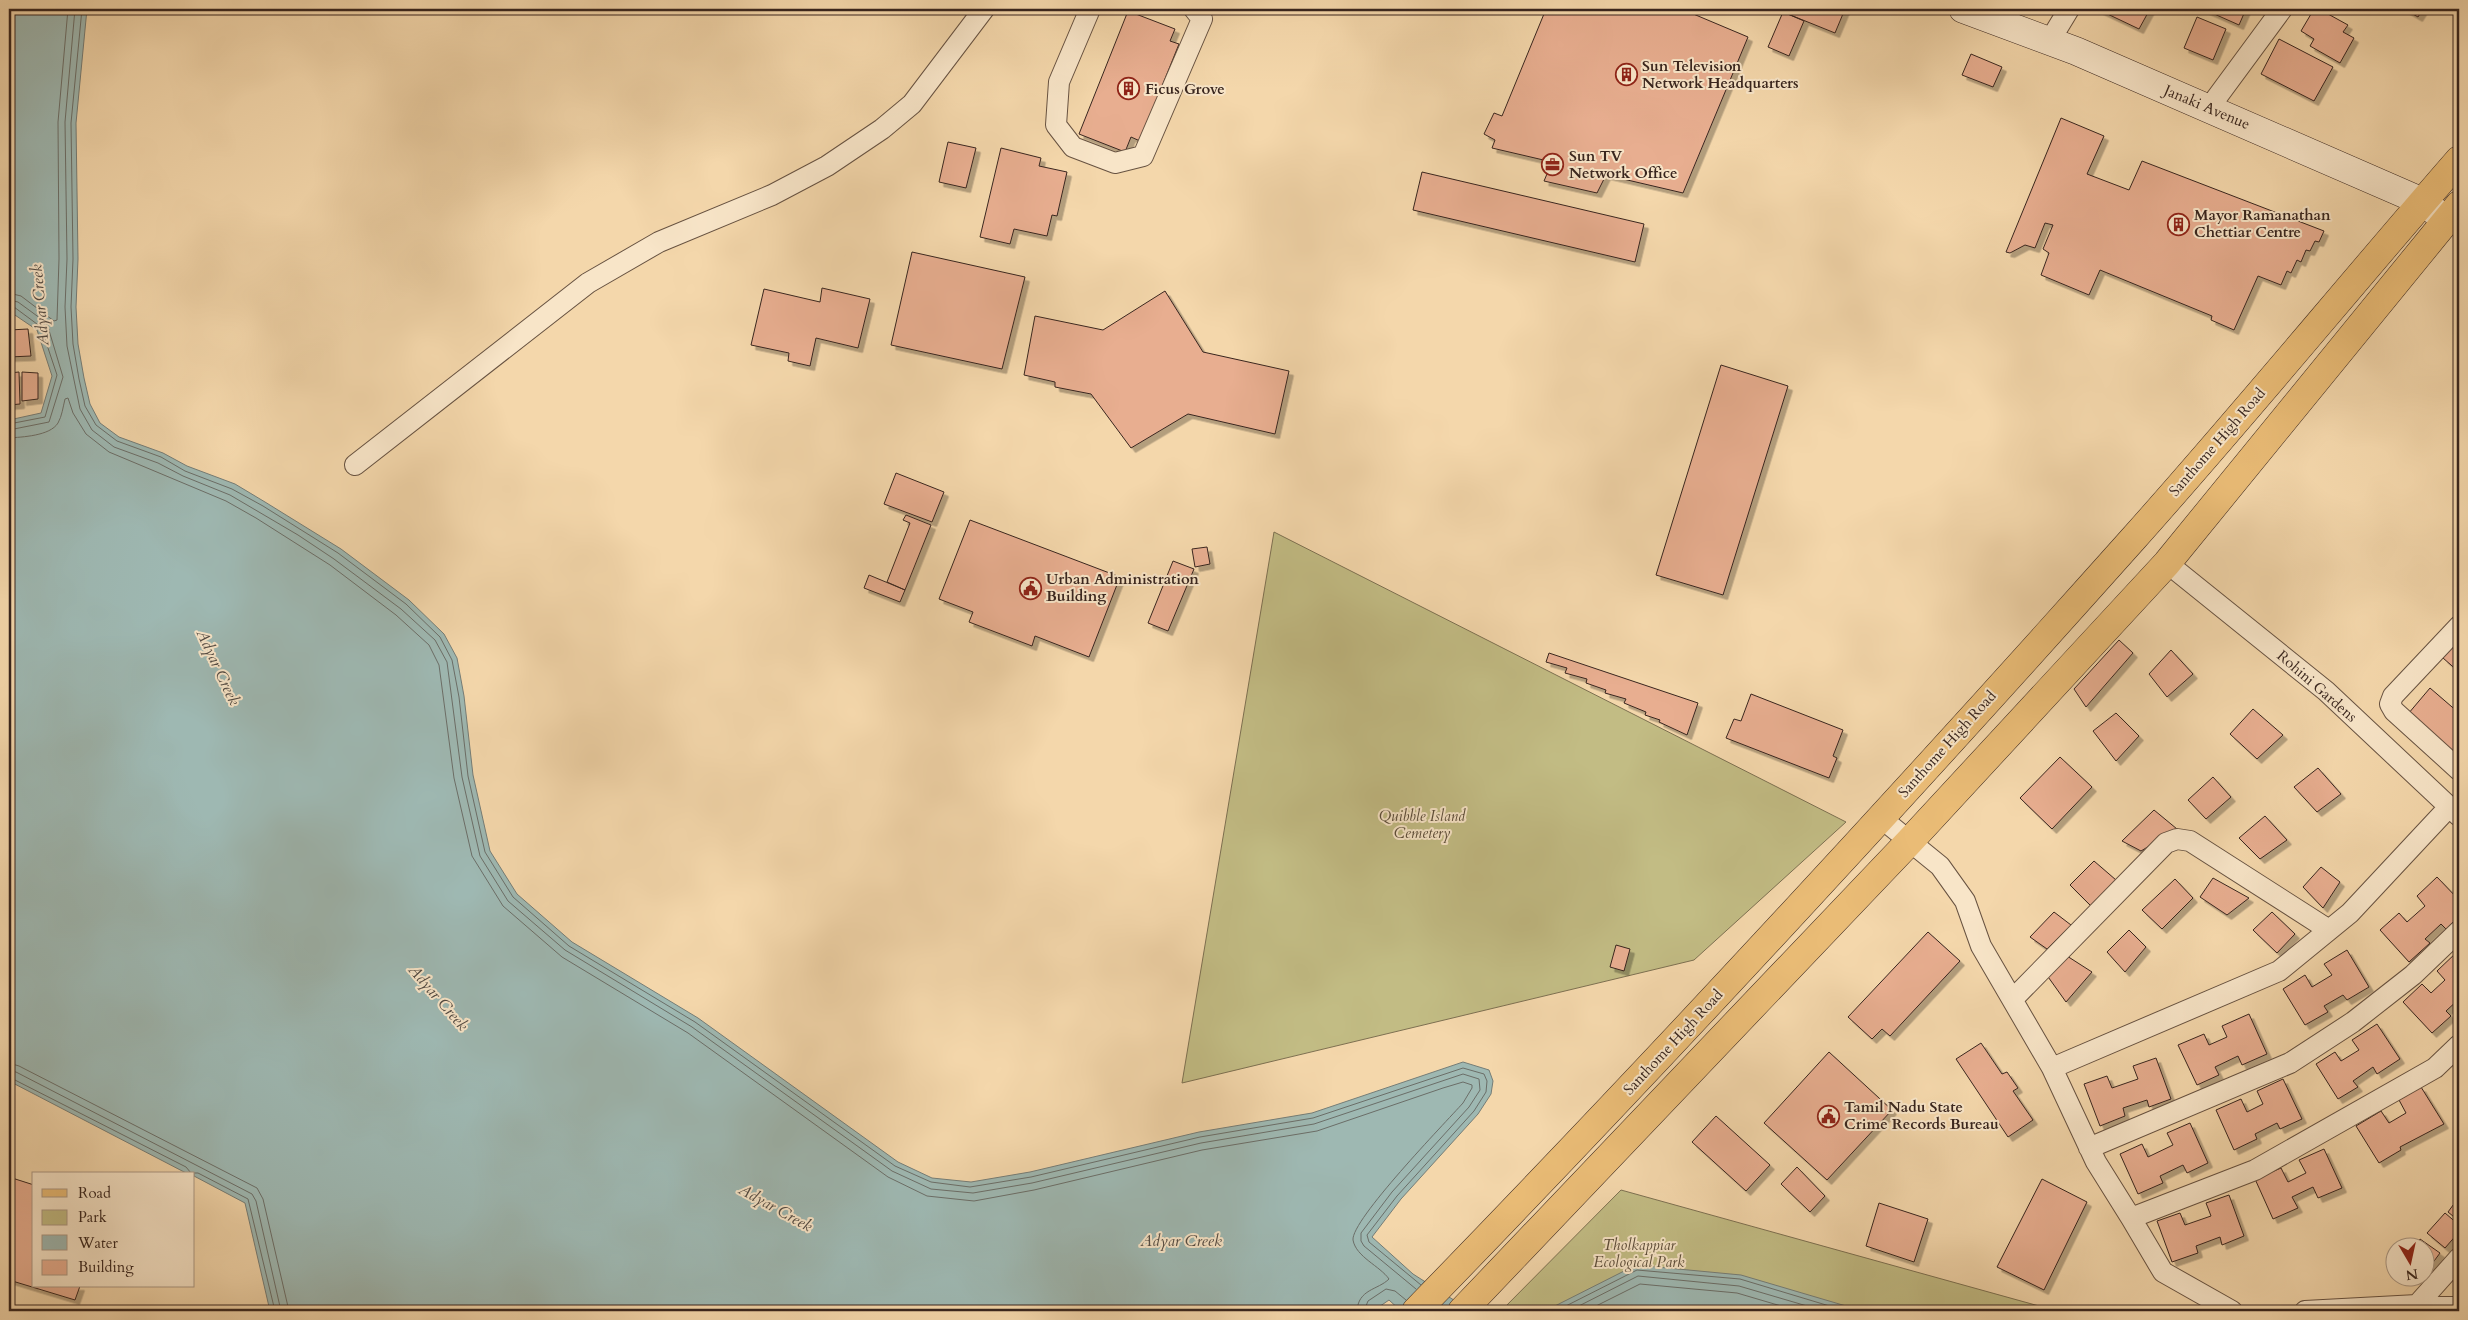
<svg xmlns="http://www.w3.org/2000/svg" width="2468" height="1320" font-family="Cardo,serif">
	<style>
		.green { fill: #c2bc84; stroke: #7d7051 }
		.water { fill: #9eb8b2; stroke: #757d77 }
		.lines { fill: none; stroke-linecap: round; stroke-linejoin: round }
		.shore { stroke: #6b6e68; stroke-width: 1 }
		.building { fill: #e8ae90; stroke: #38251e; filter: url(#shadow) }
		.street-casing { stroke: #675241; stroke-width: 22 }
		.secondary-casing { stroke: #38251e; stroke-width: 29 }
		.primary-casing { stroke: #38251e; stroke-width: 29 }
		.street { stroke: #f8e5c8; stroke-width: 20 }
		.secondary { stroke: #f8e5c8; stroke-width: 28 }
		.primary { stroke: #eabc76; stroke-width: 28 }
		.labels { text-anchor: middle; stroke-width: 4; stroke-linejoin: round; paint-order: stroke }
		.poi-label { font-size: 15px; font-weight: bold; fill: #38251e; stroke: #f8e5c8; text-anchor: start }
		.street-label { font-size: 15px; fill: #38251e; stroke: #f8e5c8 }
		.park-label { font-size: 15px; font-style: italic; fill: #5a4b38; stroke: #f8e5c8 }
		.water-label { font-size: 16px; font-style: italic; fill: #524a43; stroke: #f8e5c8 }
	</style>
	<defs>
		<filter id="shadow"><feDropShadow dx="4.5" dy="4.5" stdDeviation="0" flood-color="#0004"/></filter>
	</defs>
	<rect width="100%" height="100%" fill="#f4d7ab"/>
	<filter id="stains"><feTurbulence type="fractalNoise" baseFrequency=".004" numOctaves="4"/><feColorMatrix values="0 0 0 0 .2 0 0 0 0 .09 0 0 0 0 .02 0 0 0 .5 -.17"/></filter>
	<radialGradient id="worn" r=".72"><stop offset=".6" stop-color="#630" stop-opacity="0"/><stop offset="1" stop-color="#630" stop-opacity=".3"/></radialGradient>
	<!-- green -->
	<path class="green" d="M1274,532l572,290 -152,138 -512,123z
		M1621,1190l436,121h-556z"/>
	<!-- water -->
	<path class="water" d="M9,9h78l-11,114 2,136 -2,48 2,37 6,34 6,26 10,19 19,14 44,16 24,13 48,18 30,18 76,47 68,51 35,34 13,24 7,38 9,79 17,76 27,43 55,48 126,76 200,144 34,16 39,4 59,-10 169,-40 113,-19 151,-51 26,8 4,11 -2,13 -13,20 -77,85 -29,38 41,37 58,37h-70l-12,-11 -16,11h-1103l-25,-108 -51,-27v-2h-6l-179,-93v-661l32,-7 11,-37 -15,-46 -28,-19z
		M1636,1265l105,10 122,36h-318z"/>
	<g class="lines">
		<!-- shore -->
		<path class="shore" d="M75,9l-10,113 2,137 -2,48 2,39 13,63 12,21 22,17 44,16 25,13 47,19 68,40 36,24 67,50 34,31 12,22 15,115 18,79 28,45 57,49 127,77 200,144 39,18 42,4 59,-10 169,-40 113,-19 149,-50 16,5 1,11 -11,17 -77,85 -31,41v8l3,5 52,43
			M82,9l-11,114 2,136 -2,48 2,37 6,35 6,27 11,19 21,16 44,16 24,14 47,18 31,17 75,47 68,51 34,33 12,23 7,37 9,79 17,76 28,45 56,49 126,76 200,144 36,16 39,5 61,-10 169,-40 113,-19 150,-50 21,6 3,7 -1,11 -12,19 -77,85 -30,39 2,7 52,43
			M9,293l12,3 33,25 3,-1 2,-61 -1,-137 10,-113
			M9,300l9,2 26,19 4,6 15,50 -14,45 -40,8
			M9,306l5,1 27,20 16,48 -12,42 -36,7
			M9,438c13,-1 41,-2 49,-15 4,-7 5,-16 7,-24l3,-1 5,15 13,21 23,18 117,49 30,17 74,47 66,50 33,30 10,20 15,113 18,78 31,50 59,51 126,76 200,144 39,19 47,5 60,-11 168,-40 115,-19 126,-43 20,-6 9,3v3l-9,15c-18,20 -112,117 -110,137 3,17 27,26 36,39 -11,11 -31,10 -32,32
			M9,1063l10,3 238,122 6,11 26,112
			M9,1071l7,1 236,122 4,7 25,110
			M9,1077l177,90 5,6h7l50,26 27,112
			M1364,1311l4,-10 18,-12 9,2 11,9
			M1556,1311l81,-41 103,9 106,32
			M1569,1311l69,-35 101,10 85,25
			M1586,1311l54,-27 97,9 61,18"/>
	</g>
	<!-- building -->
	<path class="building" d="M1546,9h143l2,4 57,24 -65,156 -77,-18 -9,18 -53,-12 8,-19 -60,-14 3,-8 -11,-6 10,-21 8,3z
		M1784,9h61l-10,24 -52,-21z
		M2097,9h53l-11,20z
		M2203,9h43l-7,16z
		M2314,9h5l29,16 -5,7 11,6 -14,25 -30,-17 4,-7 -13,-8z
		M2404,9h19l-5,8z
		M1128,11l47,18 -5,12 9,3 -39,97 -9,-4 -6,15 -46,-18z
		M1783,12l21,9 -15,35 -21,-9z
		M2197,17l29,12 -13,31 -29,-12z
		M2279,39l54,28 -19,34 -53,-27z
		M1971,54l31,13 -9,20 -31,-12z
		M2061,118l43,18 -17,38 42,16 13,-29 182,70 -5,11 -4,-1 -5,10 -4,-1 -5,12 -4,-2 -6,13 -4,-2 -6,14 -23,-9 -24,54 -23,-10 1,-4 -112,-46 -11,25 -48,-20 8,-22 -6,-4 10,-24 -8,-2 -10,25 -10,-3 -15,8 -4,-1z
		M948,142l28,6 -10,40 -27,-6z
		M1001,148l40,10 -2,8 28,6 -10,44 -5,-1 -5,21 -33,-7 -4,15 -30,-7z
		M1422,172l222,52 -9,38 -222,-52z
		M912,252l113,25 -23,92 -111,-24z
		M822,288l48,11 -12,49 -42,-10 -6,28 -22,-5 1,-8 -38,-8 13,-56 56,13z
		M1165,291l38,61 86,19 -14,63 -87,-20 -57,34 -40,-54 -36,-7v-5l-31,-7 11,-59 68,14z
		M28,329l3,27 -22,1v-27z
		M1721,365l67,21 -65,209 -67,-20z
		M19,372l1,32 -11,1v-32z
		M22,372l16,1v26l-16,2z
		M896,473l48,19 -12,30 -48,-18z
		M906,515l25,10 -26,65 -18,-8 23,-59 -7,-3z
		M970,520l150,57 -31,80 -54,-21 -3,10 -63,-24 4,-10 -34,-13z
		M1207,547l3,17 -15,3 -3,-18z
		M1173,561l21,8 -26,62 -20,-8z
		M869,575l36,15 -5,12 -36,-14z
		M2459,638v34l-16,-14z
		M2119,640l14,13 -47,54 -12,-18z
		M2171,650l22,24 -26,23 -18,-23z
		M1549,653l149,50 -11,32 -28,-13 1,-2 -15,-5 1,-3 -22,-9 2,-4 -21,-6 1,-3 -20,-7 1,-4 -22,-6 2,-5 -21,-6z
		M2430,688l29,25v45l-51,-44z
		M1751,694l92,36 -10,26 4,2 -8,20 -103,-40 8,-19 7,2z
		M2253,709l30,26 -26,24 -27,-25z
		M2116,713l23,23 -23,25 -23,-30z
		M2060,757l32,30 -40,42 -32,-31z
		M2318,768l23,26 -24,18 -23,-25z
		M2213,777l18,20 -25,22 -18,-19z
		M2154,810l23,19 -36,22 -19,-10z
		M2265,816l22,24 -27,19 -21,-21z
		M2094,861l22,19 -24,27 -22,-22z
		M2321,867l19,15 -17,26 -20,-21z
		M2437,877l22,23v16l-13,13 -5,-5 -16,15 5,4 -21,19 -29,-32 19,-17 8,9 18,-16 -8,-10z
		M2213,878l36,20 -22,17 -27,-18z
		M2175,879l18,19 -31,31 -20,-19z
		M2054,912l17,13 -24,24 -17,-12z
		M2272,912l23,22 -18,19 -24,-23z
		M2129,930l17,17 -21,25 -18,-20z
		M1928,932l32,29 -70,75 -8,-7 -10,10 -24,-22z
		M1616,945l14,4 -6,22 -14,-4z
		M2347,950l22,37 -22,13 -4,-5 -19,11 4,6 -23,13 -22,-36 22,-14 7,12 20,-12 -8,-11z
		M2458,951l1,48 -13,12 5,5 -19,17 -29,-31 19,-18 9,9 14,-13 -8,-9z
		M2067,956l25,16 -26,30 -20,-28z
		M2249,1014l18,40 -25,11 -4,-9 -23,11 4,8 -22,10 -19,-40 26,-11 5,11 18,-8 -5,-11z
		M2377,1024l23,35 -23,15 -4,-7 -20,14 5,6 -20,12 -22,-35 19,-12 6,9 18,-11 -7,-10z
		M1981,1043l21,31 5,-2 11,16 -5,3 20,29 -25,17 -52,-78z
		M1829,1052l63,58 -65,70 -63,-57z
		M2156,1058l15,41 -22,8 -2,-7 -24,8 2,8 -25,10 -16,-42 23,-8 5,12 26,-9 -5,-13z
		M2283,1079l19,40 -22,10 -3,-6 -22,11 2,5 -23,11 -18,-40 25,-11 6,13 16,-8 -6,-13z
		M2421,1087l23,37 -44,23 1,3 -22,13 -23,-37 25,-15 8,12 17,-10 -7,-13z
		M1716,1116l54,49 -24,26 -54,-49z
		M2190,1123l18,40 -21,10 -4,-8 -23,11 3,7 -25,11 -18,-40 22,-10 6,13 25,-12 -6,-12z
		M2324,1149l18,39 -24,10 -5,-11 -21,10 6,11 -25,11 -18,-40 26,-11 7,14 18,-9 -7,-13z
		M1797,1167l28,29 -15,16 -29,-28z
		M9,1177l25,8v101h46l-5,14 -66,-20z
		M2042,1179l45,23 -43,88 -47,-23z
		M2229,1195l15,41 -22,9 -2,-8 -24,9 2,7 -26,9 -15,-41 23,-8 5,12 26,-9 -5,-13z
		M2459,1197v24l-11,-9z
		M1879,1203l49,16 -14,43 -48,-16z
		M2445,1213l14,12v7l-14,16 -18,-15z
		M2420,1239l20,14 -14,19v-24h-12z"/>
	<g class="lines">
		<defs>
			<path id="street" d="M1090,9l-31,73 -3,43 17,22 42,16 28,-7 59,-137 -8,-10
				M2049,42l20,-33
				M2209,108l73,-99
				M355,465l233,-182 71,-41 113,-47 55,-29 55,-37 30,-25 72,-95
				M2167,563l159,128 133,125
				M2459,626l-66,70 -3,8 4,7 65,59
				M1881,818l59,48 25,35 16,45 71,122 44,94 35,56 124,-48 180,-102 24,-23
				M2013,999l153,-156 11,-4 13,2 139,89
				M2052,1068l227,-97 71,-58 99,-106
				M2089,1148l201,-85 63,-41 60,-47 46,-44
				M2131,1218l32,54 69,39
				M2417,1305l42,-47
				M2305,1311l112,-6 42,2"/>
			<path id="secondary" d="M1963,9l113,42 347,151 22,17"/>
			<path id="primary" d="M1416,1311c245,-252 483,-510 717,-772 111,-124 217,-254 326,-379
				M1462,1311l447,-469 258,-279 292,-358"/>
		</defs>
		<!-- street casing -->
		<use href="#street" class="street-casing"/>
		<!-- secondary casing -->
		<use href="#secondary" class="secondary-casing"/>
		<!-- primary casing -->
		<use href="#primary" class="primary-casing"/>
		<!-- street -->
		<use href="#street" class="street"/>
		<!-- secondary -->
		<use href="#secondary" class="secondary"/>
		<!-- primary -->
		<use href="#primary" class="primary"/>
	</g>
	<!-- icons -->
	<defs>
		<symbol id="building-ring" viewBox="-11 -11 22 22"><circle r="9.5" fill="#f8e5c8" stroke="#8f2418" stroke-width="1.5"/><path d="M-4-6H4V6H1V3H-1V6H-4ZM-2.5-4.3h1.7v1.8h-1.7ZM.8-4.3h1.7v1.8H.8ZM-2.5-1h1.7V.8h-1.7ZM.8-1h1.7V.8H.8Z" fill="#8f2418"/></symbol>
		<symbol id="office-ring" viewBox="-11 -11 22 22"><circle r="9.5" fill="#f8e5c8" stroke="#8f2418" stroke-width="1.5"/><path d="M-6-3h4V-5.5h4V-3h4V5H-6ZM-1-4.5V-3h2v-1.5ZM-6 0V1H6V0Z" fill="#8f2418"/></symbol>
		<symbol id="civic-ring" viewBox="-11 -11 22 22"><circle r="9.5" fill="#f8e5c8" stroke="#8f2418" stroke-width="1.5"/><path d="M-.6-6.5H3V-4.5H.6V-3L4-1V1h2V6H-6V1h2V-1L-.6-3ZM-1.2 2.5V6h2.4V2.5Z" fill="#8f2418"/></symbol>
	</defs>
	<g fill-rule="evenodd">
		<use href="#building-ring" x="1614" y="62" width="25" height="25"/>
		<use href="#building-ring" x="1116" y="76" width="25" height="25"/>
		<use href="#office-ring" x="1540" y="152" width="25" height="25"/>
		<use href="#building-ring" x="2166" y="212" width="25" height="25"/>
		<use href="#civic-ring" x="1018" y="576" width="25" height="25"/>
		<use href="#civic-ring" x="1816" y="1104" width="25" height="25"/>
	</g>
	<g class="labels">
		<!-- poi labels -->
		<g class="poi-label">
			<text x="1642" y="71">Sun Television<tspan x="1642" dy="17">Network Headquarters</tspan></text>
			<text x="1145" y="94">Ficus Grove</text>
			<text x="1569" y="161">Sun TV<tspan x="1569" dy="17">Network Office</tspan></text>
			<text x="2194" y="220">Mayor Ramanathan<tspan x="2194" dy="17">Chettiar Centre</tspan></text>
			<text x="1046" y="584">Urban Administration<tspan x="1046" dy="17">Building</tspan></text>
			<text x="1844" y="1112">Tamil Nadu State<tspan x="1844" dy="17">Crime Records Bureau</tspan></text>
		</g>
		<!-- street labels -->
		<g class="street-label">
			<text transform="translate(2207 107) rotate(23)" y="5">Janaki Avenue</text>
			<text transform="translate(2217 442) rotate(-49)" y="5">Santhome High Road</text>
			<text transform="translate(2317 686) rotate(41)" y="5">Rohini Gardens</text>
			<text transform="translate(1947 744) rotate(-48)" y="5">Santhome High Road</text>
			<text transform="translate(1673 1042) rotate(-47)" y="5">Santhome High Road</text>
		</g>
		<!-- park labels -->
		<g class="park-label">
			<text x="1422" y="821">Quibble Island<tspan x="1422" dy="17">Cemetery</tspan></text>
			<text x="1639" y="1250">Tholkappiar<tspan x="1639" dy="17">Ecological Park</tspan></text>
		</g>
		<!-- water labels -->
		<g class="water-label">
			<text transform="translate(39 305) rotate(-95)" y="6">Adyar Creek</text>
			<text transform="translate(219 667) rotate(65)" y="6">Adyar Creek</text>
			<text transform="translate(439 997) rotate(49)" y="6">Adyar Creek</text>
			<text transform="translate(776 1207) rotate(29)" y="6">Adyar Creek</text>
			<text x="1181" y="1246">Adyar Creek</text>
		</g>
	</g>
	<!-- margin -->
	<rect width="2468" height="1320" fill="none" stroke="#f4d7ab" stroke-width="30"/>
	<rect x="10" y="10" width="2448" height="1300" fill="none" stroke="#38251e" stroke-width="2.5"/>
	<rect x="15" y="15" width="2438" height="1290" fill="none" stroke="#38251e"/>
	<!-- legend -->
	<rect x="32" y="1172" width="162" height="115" fill="#f8e5c8" stroke="#ab9884"/>
	<rect x="42" y="1189" width="25" height="8" fill="#eabc76" stroke="#ab9884"/>
	<text x="78" y="1198" font-size="15" fill="#38251e">Road</text>
	<rect x="42" y="1210" width="25" height="15" fill="#c2bc84" stroke="#ab9884"/>
	<text x="78" y="1222" font-size="15" fill="#38251e">Park</text>
	<rect x="42" y="1235" width="25" height="15" fill="#9eb8b2" stroke="#ab9884"/>
	<text x="78" y="1248" font-size="15" fill="#38251e">Water</text>
	<rect x="42" y="1260" width="25" height="15" fill="#e8ae90" stroke="#ab9884"/>
	<text x="78" y="1272" font-size="15" fill="#38251e">Building</text>
	<!-- north arrow -->
	<g transform="translate(2410 1262) rotate(171)"><circle r="24" fill="#f8e5c8" stroke="#ab9884"/>
	<path d="M0-4L9 19L0 12L-9 19Z" fill="#8f2418"/>
	<text y="-8" font-size="14" font-weight="bold" text-anchor="middle" fill="#38251e">N</text>
	</g>
	<rect width="100%" height="100%" filter="url(#stains)"/>
	<rect width="100%" height="100%" fill="url(#worn)"/>
</svg>
